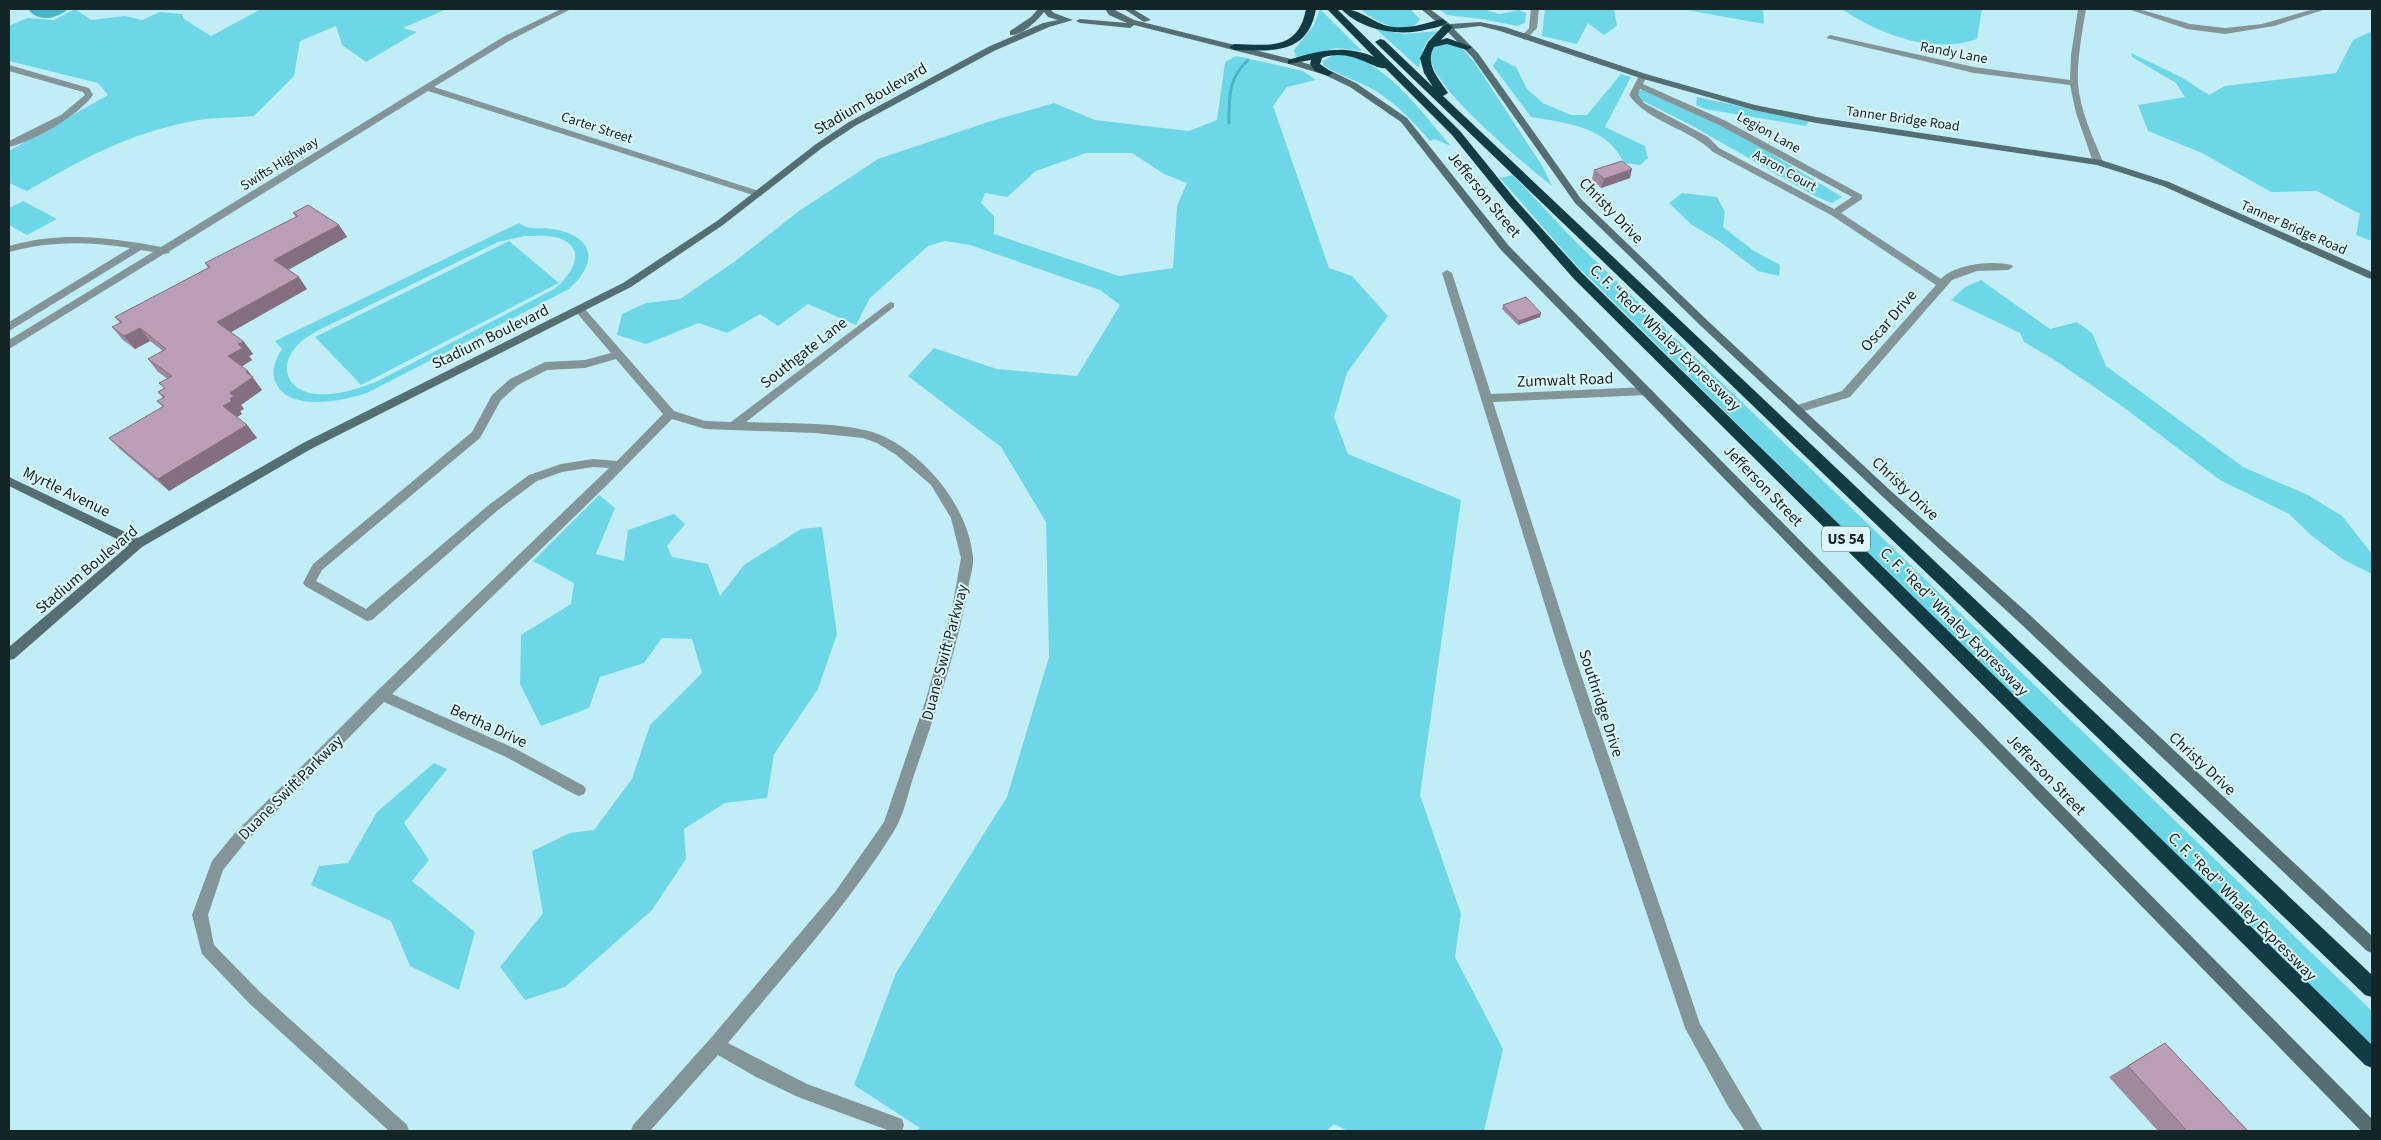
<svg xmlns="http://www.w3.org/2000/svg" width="2381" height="1140" font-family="'Source Sans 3',sans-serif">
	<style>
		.green { fill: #6dd7e8; fill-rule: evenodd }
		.water { fill: #47b5c6 }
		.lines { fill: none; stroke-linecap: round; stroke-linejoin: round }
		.stream { stroke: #47b5c6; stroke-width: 3 }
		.street { fill: #839598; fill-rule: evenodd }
		.secondary { fill: #546e73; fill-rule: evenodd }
		.highway { fill: #123c43; fill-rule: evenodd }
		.wall { fill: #a1899d }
		.shaded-wall { fill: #836f7f }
		.building { fill: #bb9fb6; stroke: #836f7f }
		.labels { text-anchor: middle; stroke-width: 4; stroke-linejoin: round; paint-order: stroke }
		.far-street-label { font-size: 14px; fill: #132527; stroke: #ddf8fc }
		.shield { fill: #ddf8fc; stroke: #506467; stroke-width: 1 }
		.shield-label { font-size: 15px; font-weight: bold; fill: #132527 }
		.street-label { font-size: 16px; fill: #132527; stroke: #ddf8fc }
	</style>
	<rect width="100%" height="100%" fill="#c1eef6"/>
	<!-- green -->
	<path class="green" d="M75,9l16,11 34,-4 17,4 18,-8 22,2 2,5 27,17 50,-27h186l-44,19 14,4 -51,30 -24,-17 -6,-19 -36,15 -6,35 -40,40c-20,2 -41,1 -61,5 -63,12 -111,38 -166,70l-18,-8v-32l99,-56 -10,-12 -89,-22v-35l18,-8 27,2z
		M1320,9l42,42 -25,-3 -41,9 -2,-7 20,-25z
		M1360,9h50l10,10c-11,21 -48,1 -60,-10z
		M1439,9h44l16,5 20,-4 7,3 -1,10 -8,3 -35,-7 -35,-4z
		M1545,9h69l3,17 -13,9 -16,-12 -11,21 -35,-8z
		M1683,9h80l1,15 -77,-14z
		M1842,9h140l-5,30c-43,16 -99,-5 -135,-30z
		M1376,29l28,5 35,-3c-18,12 -15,18 -20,37z
		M2372,31v210l-16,-6 4,-21 -43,-23 -46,1 -69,-39 -54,-22 -10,-26 47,-8 -9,-14 -44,-26 -1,-4 50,24 28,18 16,-9 111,-13 17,-33z
		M1445,43l17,5 13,15 68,104 9,19c-28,-22 -110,-91 -120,-122h-2l1,-16z
		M1343,54c43,7 80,60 108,92l-17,-7 -4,2c-18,-21 -36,-40 -61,-54 -15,-7 -32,-13 -46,-22v-4l10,-6z
		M1236,56l67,15 13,9 -29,7 -14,19 56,162 23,8 36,40 -41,57 -13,44 14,37 113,46 -41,295 41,119 -6,43 48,92 -19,82h-136l-14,-7 -8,7h-410l4,-3 -66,-43 42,-112 111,-176 42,-140 -3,-135 -45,-75 -93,-71 26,-28 63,21 80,7 43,-71 -20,-15 -130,-45 -25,-4 -17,5 -58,52 -14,27 -48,-21 -30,22 -18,-12 -33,19 -28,-10 -53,21 -29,-9 5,-21 24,-11 34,-4 54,-37 65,-51 79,-52 110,-37 66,-19 41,17 94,11 28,-11 8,-58zM1086,153h46l32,21 23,9 -10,23 -4,62 -54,8 -125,-42v-18l-13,-13 4,-10 22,4 29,-26z
		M1498,58l18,9 11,22 16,14 28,12h16l34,-41 10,3 -26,50 40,19 3,12 -8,7 -16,-2c-17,-37 -58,-40 -93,-46l-38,-51z
		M1642,90l13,4 91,44 96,59 -10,6 -17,-7 -126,-72 -50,-25 -4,-6z
		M1697,97l112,24 -3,5 -101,-17 -9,-4z
		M1513,175l59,63 800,773v38l-796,-784 -76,-87z
		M1682,193l35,4 8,15 -2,15 31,24 26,14 -1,11 -21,-5 -39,-30 -27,-16 -23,-22z
		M23,201l34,18 -30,16 -18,-10v-17z
		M519,223c11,8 20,4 33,6 43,7 47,33 17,60l-202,104c-24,8 -80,20 -92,-12 -4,-11 1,-23 7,-32l-7,-8zM524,236c10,0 21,-1 31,1 35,9 18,37 -1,52l-178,93c-19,7 -39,14 -60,12 -27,-3 -38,-25 -21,-46 6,-8 14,-12 22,-17l181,-89z
		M509,241l50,42 -198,102 -46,-48z
		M1981,280l69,49 27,-7 15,11 14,33 137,101 65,28 34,21 30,38v20l-28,-14 -32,-24 -23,-22 -69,-34 -101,-76 -66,-45 -29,-17 -4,-9 -69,-33 14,-13z
		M599,495l16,13 -19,46 28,7 4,-31 46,-16 11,10 -18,22 5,11 36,7 12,32 24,-31 57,-36 21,-2 15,107 -19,55 -44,65 -7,44 -42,5 -41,26 2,30 -34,51 -87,77 -40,13 -25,-33 43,-54 -11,-62 38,-18 24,-3 38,-51 18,-54 52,-52 -10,-34 -30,-1 -18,25 -44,14 -11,31 -48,18 -21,-42 1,-49 50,-31 3,-21 -41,-22z
		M434,763l13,6 -43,54 25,37 -17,21 63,51 -16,58 -49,-24 -19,-45 -80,-36 8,-19 29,-3 29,-51z"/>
	<!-- water -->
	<path class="water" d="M28,9h40c-12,10 -29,14 -40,0z"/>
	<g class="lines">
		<!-- stream -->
		<path class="stream" d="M1229,123c0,-25 -1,-45 19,-63"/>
		<!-- street -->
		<path class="street" d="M561,9h10l-62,32 -75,46 328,105v4h-6l-328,-105 -258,160 -1,2 -5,1 -155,95v-9l144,-88 -12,-2 -132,81v-9l121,-74c-42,-7 -80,-7 -121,4v-6c51,-15 100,-9 152,1l342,-210z
			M1531,9h8l-2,19 -12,12 -4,-3 8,-9z
			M2078,9h8c-4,24 -9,50 -8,74 2,28 15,54 25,79l-5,3 -5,-3 -17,-49 -6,-28 -96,-12 -148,-35 4,-3 144,32 96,13 1,-25z
			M2128,9h11l51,15 35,4 37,-4 52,-15h12l-52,17 -49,8 -38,-5z
			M9,65l80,23 4,7c-15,21 -59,46 -84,52v-6l52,-26 24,-20 -2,-3 -74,-21z
			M1640,74l7,2 -4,8 83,37 136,74v4l-21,14 100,66c13,-15 52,-19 71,-14l1,2 -5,3 -31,1 -25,9 -102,117 -52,16 -4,-1 -2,-3 2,-3 48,-15 94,-106 -105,-70 -118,-63c-24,-24 -64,-29 -84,-57zM1640,89l79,36 133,72 -18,12 -115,-61 -11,-11 -64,-34 -6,-8z
			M1447,270l5,3 39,121 156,-7 6,4 -6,4 -154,7 84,261 123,361 63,107h-18l-16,-23 -44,-80 -122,-365 -121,-390z
			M890,302l4,1v4l-148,115c38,2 107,-1 139,15 44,22 83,71 88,120 1,10 -4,23 -5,33 -12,63 -33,125 -54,185 -6,18 -10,40 -20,56 -47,76 -109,143 -166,212l79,41 95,35 2,6 -2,6h-12l-92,-34 -42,-20 -38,-22 -68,76h-19l2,-6 77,-86 125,-147 49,-70 42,-123 26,-91 9,-50 -10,-40 -20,-33 -36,-31 -18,-11 -14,-5 -48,-5 -110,-4 -33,-10 -63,64 -217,211 124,55 68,37 2,4 -2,4 -5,2 -5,-2 -68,-37 -122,-55 -140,142 -21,26 -15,45 6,30 47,48 146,132 2,6h-20l-140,-128 -47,-49 -10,-39 20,-54 22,-27 143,-143 232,-223 -16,-1 -31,5 -25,9 -39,29 -126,110 -5,1 -62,-35 -2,-3 10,-19 159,-132 20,-37 18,-16 35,-17 40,-2 26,-7 -35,-41v-4h8l90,103 31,10 26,1zM616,359l47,55 -46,47 -24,-2 -32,5 -32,11 -39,29 -124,105 -50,-28 6,-11 158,-132 21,-38 17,-15 29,-15 38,-2z"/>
		<!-- secondary -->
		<path class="secondary" d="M1038,9h12l4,4 19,7 -24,7 -55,24 -139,75 -33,22 -99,77 -92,62 -320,162 -169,98 -128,112 -5,1v-13l120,-102 -120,-59v-9l129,61 165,-95 320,-160 94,-62 99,-77 33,-22 139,-75 55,-24 15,-3 -10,-3 -4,-5c-7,9 -22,24 -34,23v-4l21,-14z
			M1105,9h8l21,11 161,40 36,11 25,12 51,35 102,128 863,873v12h-11l-860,-881 -100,-128 -51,-35 -25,-12 -36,-11 -155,-39 -4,3 -50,-5 -4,-2 4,-2 47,4 -18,-8z
			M1124,9h9l18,11 -7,2z
			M1421,9h9l20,15 30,-2 25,5 141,47 109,31 61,12 285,43 68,22 203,90v7l-4,-1 -205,-92 -66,-21 -281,-42 -62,-13 -114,-32 -140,-47 -20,-5 -26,3 24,24 103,146 128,123 183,170 139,124 341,320v17l-5,-2 -346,-327 -137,-126 -183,-172 -126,-123 -103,-146 -27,-28z"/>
		<!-- highway -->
		<path class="highway" d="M1306,9h10c-8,46 -44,42 -82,41l-5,-3 5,-3c35,1 64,7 72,-35z
			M1327,9h10l123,122 55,68 67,74 790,772v23l-7,-3 -791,-786 -67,-76 -55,-68 -67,-67c-10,3 -34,-21 -63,-10l-2,6 13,9 -5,3 -13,-5 -5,-7 1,-4 -23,4v-4c30,-9 56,-16 86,-3z
			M1341,9c16,-1 28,10 43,16 20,6 39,-1 58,-6l5,3c-4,4 -12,6 -18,7 -28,8 -67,2 -88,-20z
			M1448,24l5,3 -12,13 6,-2 25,9 -5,3 -20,-6 -13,3c-10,17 5,32 14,46l-5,3 929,879v22l-7,-2 -990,-953 5,-3 4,1 49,47 -9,-14 -4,-15 8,-16 16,-17z"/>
	</g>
	<!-- wall -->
	<path class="wall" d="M1594,170l36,8 -29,10 -9,-9z
		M293,213l46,12 8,12 -59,32 19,20 -76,43 13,10 9,12 -4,2 3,4 -10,6 6,5 14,19 -21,15 3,4 -4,2 2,3 -5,3 10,8 10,13 -88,53 -48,-41 -12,-12 54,-31 -6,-6 6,-3 -5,-6 6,-4 -5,-5 9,-4 -10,-7 -10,-13 15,-8 -13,-10 -15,8 -12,-9 -11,-13 8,-4 -5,-6 93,-49 -3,-5 91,-46z
		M1503,305l38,8 -1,4 -22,8 -16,-16z
		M2165,1043l83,88h-90l-49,-54z"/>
	<!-- shaded-wall -->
	<path class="shaded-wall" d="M1632,169l-2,9 -29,10 3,-9z
		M339,225l8,12 -64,36 -9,-13z
		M299,277l8,12 -81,46 -9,-13z
		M1541,313l-1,4 -22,8 1,-4z
		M140,328l10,13 -15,8 -11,-13z
		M244,342l9,12 -4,2 3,4 -14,9 -10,-13 10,-12z
		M248,371l14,19 -21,15 3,4 -4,2 2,3 -9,5 -10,-13 7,-7v-6l16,-21z
		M247,425l10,13 -88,53 -11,-12z"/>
	<!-- building -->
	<path class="building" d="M1622,161l10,8 -28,10 -10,-9z
		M308,205l31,20 -65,35 25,17 -82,45 27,20 -6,2 5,4 -15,8 20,15 -2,1 7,5 -23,16 4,3 -4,3 2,2 -9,5 24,19 -89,54 -49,-41 55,-32 -7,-5 8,-4 -7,-5 7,-4 -6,-5 13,-7 -24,-17 18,-10 -26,-21 -16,8 -12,-9 10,-5 -7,-5 95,-50 -5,-4 93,-47 -5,-3z
		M1526,297l15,16 -22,8 -16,-16z
		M2165,1043l83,88h-61l-59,-65z"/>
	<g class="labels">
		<!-- far-street labels -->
		<g class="far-street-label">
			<text transform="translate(1954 52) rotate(11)" y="5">Randy Lane</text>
			<text transform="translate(1903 118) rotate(8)" y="5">Tanner Bridge Road</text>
			<text transform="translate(597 127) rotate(18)" y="5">Carter Street</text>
			<text transform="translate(1769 132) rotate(29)" y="5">Legion Lane</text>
			<text transform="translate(279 163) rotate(-32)" y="5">Swifts Highway</text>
			<text transform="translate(1785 170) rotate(29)" y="5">Aaron Court</text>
			<text transform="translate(2294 227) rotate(24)" y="5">Tanner Bridge Road</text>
		</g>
		<!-- shield labels -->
		<rect class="shield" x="1822" y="526.5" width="48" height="25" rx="4"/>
		<g class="shield-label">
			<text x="1846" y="544">US 54</text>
		</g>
		<!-- street labels -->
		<g class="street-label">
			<text transform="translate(870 98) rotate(-30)" y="6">Stadium Boulevard</text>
			<text transform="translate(1485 194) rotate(51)" y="6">Jefferson Street</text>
			<text transform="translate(1612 210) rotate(46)" y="6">Christy Drive</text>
			<text transform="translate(1888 320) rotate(-49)" y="6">Oscar Drive</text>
			<text transform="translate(490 336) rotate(-26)" y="6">Stadium Boulevard</text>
			<text transform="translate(1666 337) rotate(44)" y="6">C. F. “Red” Whaley Expressway</text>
			<text transform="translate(803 352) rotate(-38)" y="6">Southgate Lane</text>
			<text transform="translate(1565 379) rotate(-2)" y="6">Zumwalt Road</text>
			<text transform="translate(1764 485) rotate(46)" y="6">Jefferson Street</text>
			<text transform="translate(1906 488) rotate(43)" y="6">Christy Drive</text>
			<text transform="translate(67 491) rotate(26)" y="6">Myrtle Avenue</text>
			<text transform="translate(86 569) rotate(-40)" y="6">Stadium Boulevard</text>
			<text transform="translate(1955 621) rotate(45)" y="6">C. F. “Red” Whaley Expressway</text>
			<text transform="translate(944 652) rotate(-75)" y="6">Duane Swift Parkway</text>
			<text transform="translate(1602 703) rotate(72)" y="6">Southridge Drive</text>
			<text transform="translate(489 725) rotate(25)" y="6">Bertha Drive</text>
			<text transform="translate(2203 763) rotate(43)" y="6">Christy Drive</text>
			<text transform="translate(2047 774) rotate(46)" y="6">Jefferson Street</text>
			<text transform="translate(290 787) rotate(-45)" y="6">Duane Swift Parkway</text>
			<text transform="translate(2243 906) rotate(45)" y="6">C. F. “Red” Whaley Expressway</text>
		</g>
	</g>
	<!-- border -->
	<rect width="2381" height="1140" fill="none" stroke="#132527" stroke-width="20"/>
</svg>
